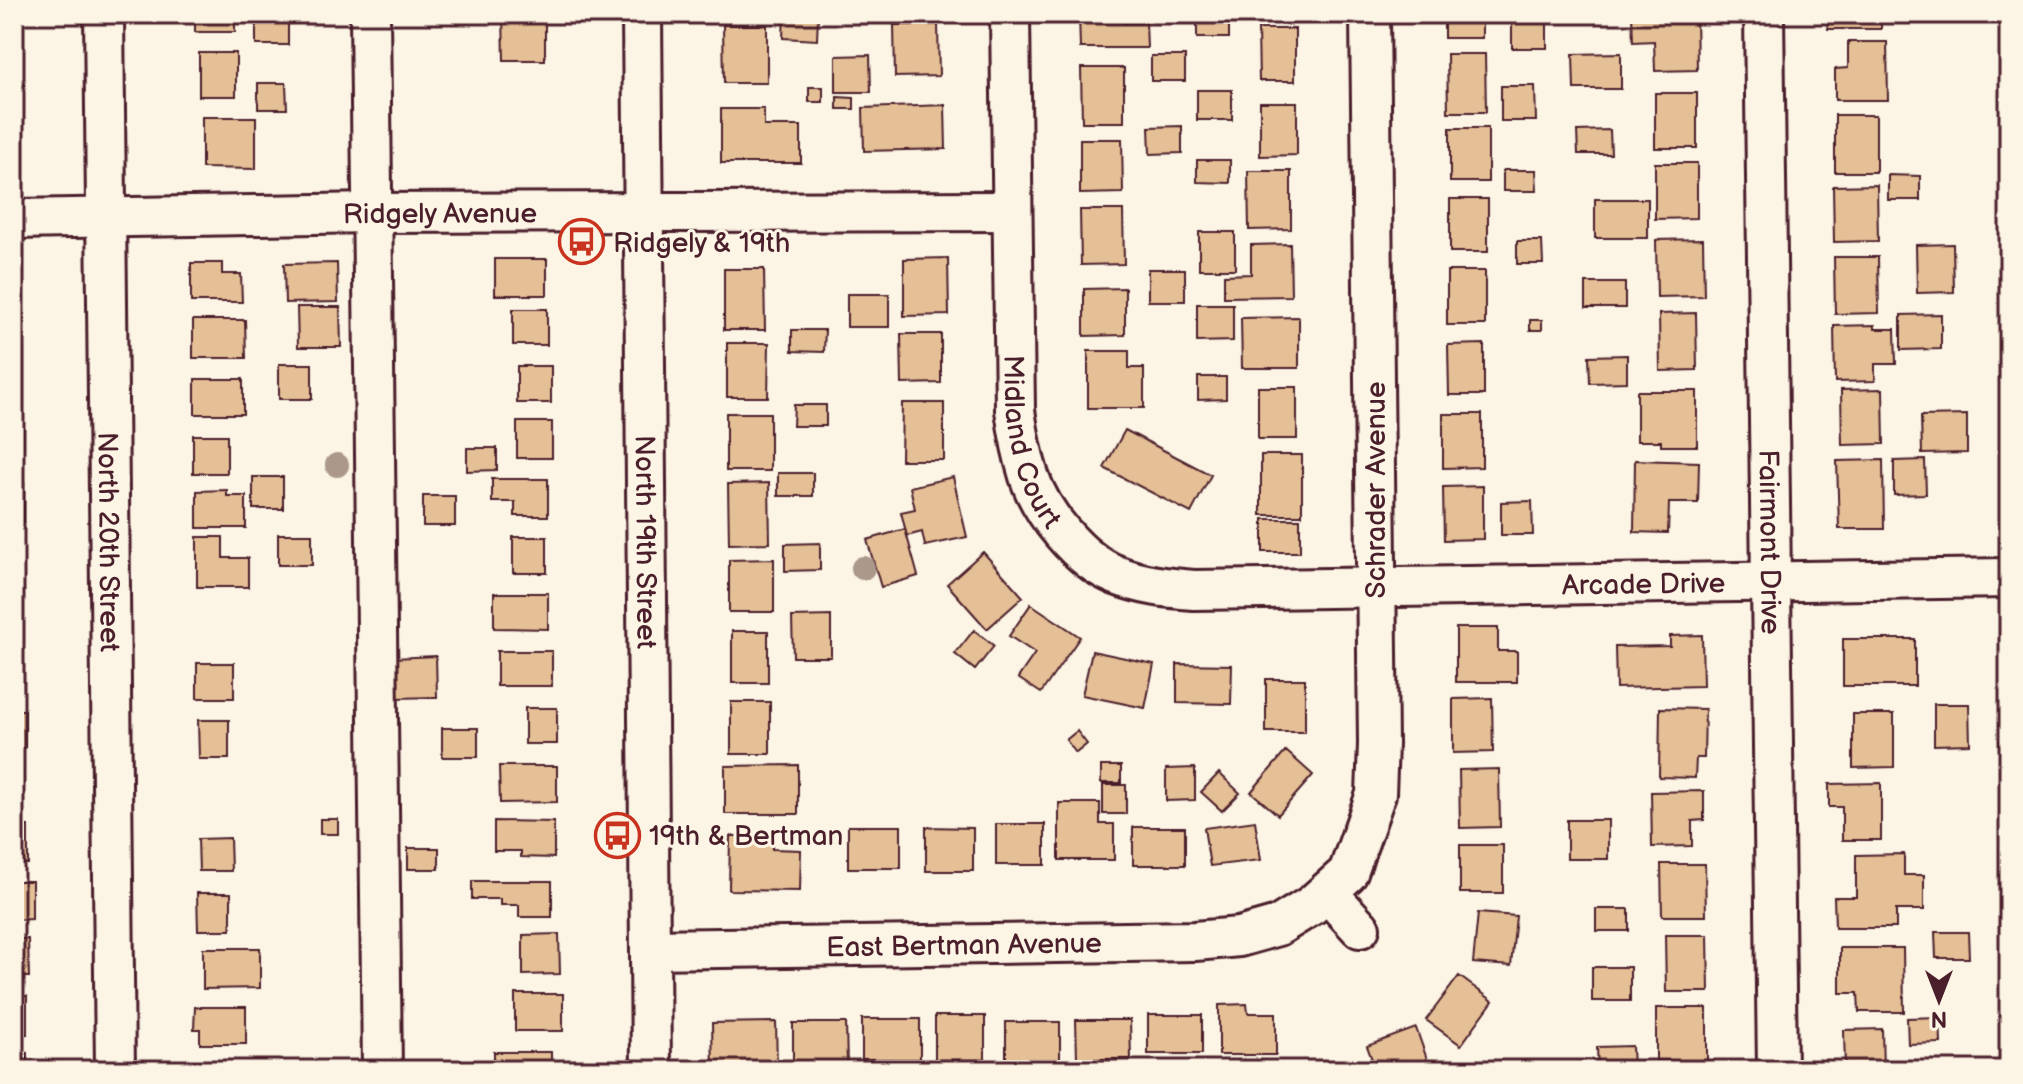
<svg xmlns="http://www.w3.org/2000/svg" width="2023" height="1084" font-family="'Balsamiq Sans',sans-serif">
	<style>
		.building { fill: #e5c096; stroke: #4a1f2b; stroke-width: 2 }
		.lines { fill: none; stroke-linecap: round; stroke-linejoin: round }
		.minor-casing { stroke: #4a1f2b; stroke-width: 44 }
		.minor { stroke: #fcf5e5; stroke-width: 38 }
		.tree { fill: #ab988b }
		.labels { text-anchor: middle; stroke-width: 6; stroke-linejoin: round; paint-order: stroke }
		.street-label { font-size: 28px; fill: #4a1f2b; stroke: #fcf5e5 }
		.poi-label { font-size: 28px; fill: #4a1f2b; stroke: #fcf5e5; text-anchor: start }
	</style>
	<rect width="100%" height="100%" fill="#fcf5e5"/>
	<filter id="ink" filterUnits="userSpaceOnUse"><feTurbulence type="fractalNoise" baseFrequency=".0125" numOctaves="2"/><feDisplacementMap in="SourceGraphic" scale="16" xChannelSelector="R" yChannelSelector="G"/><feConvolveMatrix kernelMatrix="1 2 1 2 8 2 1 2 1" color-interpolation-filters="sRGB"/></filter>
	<g filter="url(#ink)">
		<!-- building -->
		<path class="building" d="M195,14h40v18h-40z
			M503,14h42v46h-41z
			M784,14l34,1 -1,25 -34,-2z
			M840,14h36v5l-35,1z
			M1079,14h44v9l23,-1 1,26h-67z
			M1444,14h38v24h-38z
			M1512,14h35v34h-35z
			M1632,14h64l1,56 -42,1 -1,-30 -21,1z
			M1828,14h53v15h-53z
			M1197,17h32v21h-32z
			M256,20h32v25h-32z
			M938,24l1,52 -44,1 -1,-52z
			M723,25h44v58h-43z
			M1258,29h37v52h-36z
			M1848,42h39l1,58h-53v-31l13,-1z
			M199,53h37v43h-37z
			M1621,53v36h-47l-1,-35z
			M1447,54h38l1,58h-38z
			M870,55l1,37h-35v-36z
			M1151,56h34v25h-34z
			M1081,68h43v54h-42z
			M258,83h28l1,26h-29z
			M1501,86h34l1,35h-35z
			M809,87h14v15h-14z
			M1197,90h35v30h-35z
			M1655,93h42v55h-42z
			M837,97l17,1v11h-17z
			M1260,102h37v53l-37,1z
			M945,105l1,44 -82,2 -1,-43z
			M721,109h43v17h37v37h-80z
			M1835,115h41v57h-41z
			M202,117h54v52l-54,-1z
			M1182,126v27l-32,1 -1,-27z
			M1450,128h38v54h-38z
			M1610,130l1,24h-33l-1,-23z
			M1080,139h42l1,54 -43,1z
			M1197,160h33v23l-33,-1z
			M1655,163h42v55l-42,1z
			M1503,170h33l1,21h-34z
			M1248,171h43v58l-42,1z
			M1888,175l32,1v24h-32z
			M1877,185l1,56 -44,1 -1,-56z
			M1450,199h38v53h-38z
			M1595,199h53v39h-53z
			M1080,210h43l1,54 -43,1z
			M1199,232h36v37h-36z
			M1703,239l1,57 -47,1 -1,-57z
			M1517,241h25l1,23h-26z
			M1290,244l1,52 -67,1v-22l27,-1v-29z
			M1953,244l1,48 -37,1 -1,-48z
			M1834,257h44l1,56 -44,1z
			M948,258l1,57 -45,1v-57z
			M495,259h52v36h-52z
			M14,262h6v37h-6z
			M191,263h31v11h19l1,28h-51z
			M337,263l1,39 -53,1 -1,-39z
			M724,269h40l1,61h-41z
			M1148,269h37v32h-37z
			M1447,271h38v54h-38z
			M1586,283h39v25h-39z
			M1125,288v47l-41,1v-47z
			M847,294h42v33h-42z
			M1197,304h36v37l-36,1z
			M297,307h43l1,40h-43z
			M513,309h34v36h-34z
			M14,313h6v36l-6,1z
			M1696,313l1,57 -37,1 -1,-57z
			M1941,314v35l-40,1v-35z
			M1299,317v51h-57l-1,-50z
			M193,320h52l1,38h-53z
			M1530,320h12v10h-12z
			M1875,325v4h20l1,35h-21v17l-40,1 -1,-56z
			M792,330h33l-1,22 -32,-1z
			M901,334h40v49l-39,1z
			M727,343h42l-1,54h-41z
			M1484,344v51h-35l-1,-50z
			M1088,351h41v17h15v40h-56z
			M1627,355v27l-37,1 -1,-27z
			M279,364h33v35h-33z
			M517,366h34v37h-34z
			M14,368h8v37h-8z
			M1198,377h28v22l-28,1z
			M195,379h48v35h-48z
			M1258,387h39v52h-39z
			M1883,389l1,55 -42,1 -1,-55z
			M1637,391h60v55h-36v-5h-24z
			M902,403h42v57h-43z
			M794,405h32v21h-33z
			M726,413h44v58h-44z
			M1443,414h39v53l-39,1z
			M1967,415v38l-45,1 -1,-38z
			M517,422h35v36h-35z
			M14,425h9l-1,38h-8z
			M1125,430l86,45 -20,38 -87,-45z
			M193,435h34v38h-34z
			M467,448h30v22l-30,1z
			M1261,455h41v60h-41z
			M1635,460l64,2 -1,41h-29l-1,30 -34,-1z
			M1883,460l1,69h-45l-2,-68z
			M1925,460l1,34 -32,1v-34z
			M778,473h35v23h-35z
			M253,477h30v32h-30z
			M953,477l14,60 -42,9 -3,-14 -15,4 -6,-24 14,-3 -5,-22z
			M492,479h56v37h-33v-14h-23z
			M14,483h10v39h-10z
			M769,483l1,60 -41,1 -1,-60z
			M1483,486v53l-39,1 -1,-53z
			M227,490v6h19v32h-49v-37z
			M423,496h32v30h-32z
			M1532,501l1,34h-32v-33z
			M1263,519h37v33h-37z
			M905,529l13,47 -37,11 -14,-47z
			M278,534h34v31h-34z
			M197,537h26v21h25v29h-51z
			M513,537h34v36h-34z
			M14,539h4v36h-4z
			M820,543v27l-35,1v-27z
			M983,552l40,45 -36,32 -40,-45z
			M774,559v53h-45v-52z
			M494,593h54v36l-54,-1z
			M20,595l1,37 -7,1v-37z
			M1031,604l49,33 -39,56 -23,-15 17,-25 -26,-17z
			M831,616v41h-38l-1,-40z
			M1456,628h42v23h19v31h-61z
			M974,630l20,16 -19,24 -20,-16z
			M732,631h36v52h-36z
			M1702,635l1,51 -87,2 -1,-41 55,-1v-10z
			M1843,639h72v47h-72z
			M497,651h55v35h-55z
			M1092,651l62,13 -9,44 -63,-13z
			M14,655h7v34h-7z
			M436,656l1,41 -42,1 -2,-40z
			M197,663h37v35h-37z
			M1177,664l55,1 -1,39 -54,-1z
			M1266,679h39v53h-39z
			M1492,698l1,54 -40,1v-54z
			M731,702h39v52h-39z
			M1934,704h35l1,40 -36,1z
			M525,708h32v36h-32z
			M1660,708l45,1 -1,49h-8l-1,20 -36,-1z
			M14,710h11v38h-11z
			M1853,714h41v53l-41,1z
			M198,720h31v39h-30z
			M442,728h36v29h-36z
			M1077,731l10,13 -11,9 -10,-13z
			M2009,740v26l-8,1 -1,-26z
			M1286,751l27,24 -35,40 -27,-23z
			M798,765v49h-73v-48z
			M499,766h58v36l-57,1z
			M1101,766h20v17h-20z
			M14,768h8l1,37h-9z
			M1195,768v32l-29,1v-32z
			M1499,769l1,58 -40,1 -1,-58z
			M1219,773l21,20 -18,18 -21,-19z
			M1881,783v57h-39v-33h-13v-23z
			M1103,785h23v29h-23z
			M1704,791v29l-12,1v25l-40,1 -1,-55z
			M1059,803h41v21h14v36h-55z
			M320,819h18v15h-18z
			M1567,820h41v39h-41z
			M494,821l60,1v36l-33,-1v-6h-27z
			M1255,821l6,39 -51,6 -6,-38z
			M996,824h49v41h-49z
			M14,826h14v38h-14z
			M848,826h53v42h-53z
			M926,827l47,1v43h-47z
			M1133,827h52v38h-52z
			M730,836h43l-1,13 29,1 -1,41 -71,-1z
			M230,838l1,33h-32l-1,-32z
			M1460,845h43v48h-43z
			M408,848h31v21h-31z
			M1904,854v21h20v35h-28v18h-61l-1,-31h22v-42z
			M1661,864h44l1,52h-44z
			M14,881h18v38l-18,1z
			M472,881h80v36h-33v-12h-19v-6h-28z
			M197,893h34v37h-33z
			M1596,909h33v22h-33z
			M1478,913l38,3 -5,50 -38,-3z
			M1935,932h33l1,26h-33z
			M559,934l1,40 -37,1v-40z
			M1665,935h43l1,57h-43z
			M14,939h14l1,38h-15z
			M203,948h57v40l-57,1z
			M1840,948h63l1,64h-45l-1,-19h-18z
			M1592,967h38v34h-38z
			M1459,976l34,25 -32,44 -35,-25z
			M515,994h48v37h-48z
			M14,996h13v38l-13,1z
			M1247,1004l1,9h28v42h-57v-50z
			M195,1007h51v37h-46v-15h-6z
			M1656,1008h51v53h-51z
			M1148,1015h54v39h-54z
			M935,1016h50v44h-50z
			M1940,1017l1,26 -33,1 -1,-26z
			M862,1019h58v40h-58z
			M1076,1020h54l1,39h-54z
			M776,1022l1,43h-17v5h-47l-1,-47z
			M1006,1022h54v40h-54z
			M793,1023h53l1,43h-54z
			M1416,1028l12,34 -22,8h-30l-9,-24z
			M1882,1029l1,41h-38l-1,-40z
			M1632,1046l1,24h-35l-1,-23z
			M14,1052l13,1v17h-13z
			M494,1052h57v18h-57z
			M231,1062v8h-40v-7z"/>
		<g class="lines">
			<defs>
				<g id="minor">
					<path id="s1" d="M104,14l11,1056"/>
					<path d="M370,14l12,1056"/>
					<path id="s2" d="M642,14l9,1056"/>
					<path id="s3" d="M1010,14l5,396c3,22 7,44 14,66 12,37 50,84 87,99 25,10 51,13 78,15l815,-12"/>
					<path id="s4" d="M1764,14l13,1056"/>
					<path id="s5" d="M14,219l358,-6 640,-2"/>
					<path d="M1327,892l33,36"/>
					<path id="s6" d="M650,949l545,-8 44,-4 39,-11 34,-21 36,-32 28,-79 2,-50 -8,-730"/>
				</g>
			</defs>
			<!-- minor casing -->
			<use href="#minor" class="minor-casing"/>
			<!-- minor -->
			<use href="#minor" class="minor"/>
		</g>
		<!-- trees -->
		<g class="tree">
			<circle cx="337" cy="465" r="12"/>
			<circle cx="863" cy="568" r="12"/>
		</g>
	</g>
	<!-- icons -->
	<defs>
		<symbol id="bus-ring" viewBox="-11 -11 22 22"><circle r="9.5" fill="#fcf5e5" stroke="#c8321e" stroke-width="1.5"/><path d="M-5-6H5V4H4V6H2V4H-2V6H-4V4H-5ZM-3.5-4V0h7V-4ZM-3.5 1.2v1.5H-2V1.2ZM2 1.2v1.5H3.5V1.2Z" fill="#c8321e"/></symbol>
	</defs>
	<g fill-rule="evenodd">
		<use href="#bus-ring" x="556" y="216" width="51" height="51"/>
		<use href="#bus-ring" x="592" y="810" width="51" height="51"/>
	</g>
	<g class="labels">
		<!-- street labels -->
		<g class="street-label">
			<text dy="10" stroke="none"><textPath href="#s5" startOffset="426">Ridgely Avenue</textPath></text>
			<text dy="10" stroke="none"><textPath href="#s3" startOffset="430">Midland Court</textPath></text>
			<text transform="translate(1375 490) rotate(-90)" y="10">Schrader Avenue</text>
			<text dy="10" stroke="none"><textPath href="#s1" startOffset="528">North 20th Street</textPath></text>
			<text dy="10" stroke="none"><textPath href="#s2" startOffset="528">North 19th Street</textPath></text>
			<text dy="10" stroke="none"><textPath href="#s4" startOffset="528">Fairmont Drive</textPath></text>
			<text dy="10" stroke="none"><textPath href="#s3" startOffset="1128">Arcade Drive</textPath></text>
			<text dy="10" stroke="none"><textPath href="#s6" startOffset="314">East Bertman Avenue</textPath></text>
		</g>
		<!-- poi labels -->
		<g class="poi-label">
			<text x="613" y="252">Ridgely &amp; 19th</text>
			<text x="649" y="845">19th &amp; Bertman</text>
		</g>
	</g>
	<!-- margin -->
	<rect width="2023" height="1084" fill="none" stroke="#fcf5e5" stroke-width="48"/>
	<rect x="24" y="24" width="1975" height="1036" fill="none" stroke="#4a1f2b" stroke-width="3" filter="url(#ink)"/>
	<!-- north arrow -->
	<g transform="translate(1939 1000) rotate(180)" stroke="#fcf5e5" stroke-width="6" paint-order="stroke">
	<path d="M0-6L14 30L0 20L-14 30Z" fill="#4a1f2b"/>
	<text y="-12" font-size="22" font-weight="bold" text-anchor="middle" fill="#4a1f2b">N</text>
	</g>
</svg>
